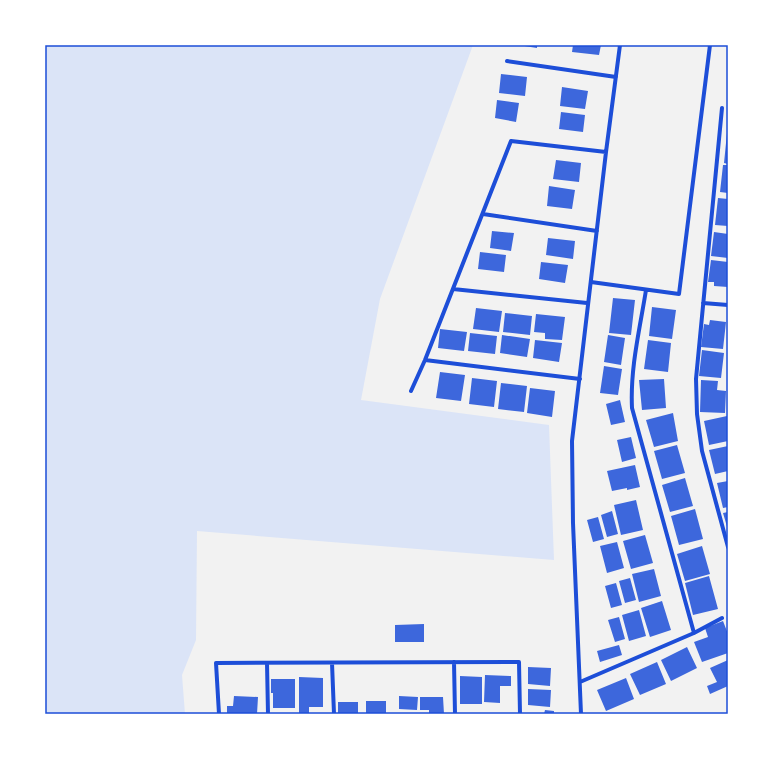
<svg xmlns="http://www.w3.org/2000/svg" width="773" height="759" font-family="Spectral,serif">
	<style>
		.green { fill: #dbe4f7 }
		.building { fill: #3d67dc }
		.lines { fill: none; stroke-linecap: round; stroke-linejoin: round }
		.minor { stroke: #1d4ed8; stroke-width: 4 }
		.neatline { fill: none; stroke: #1d4ed8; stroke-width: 1.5 }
	</style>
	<rect width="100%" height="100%" fill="#f2f2f2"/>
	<!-- green -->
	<path class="green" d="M45,45h428l-93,254 -19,101 188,25 5,135 -357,-29 -1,109 -14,35 3,39h-140z"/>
	<!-- building -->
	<path class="building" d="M518,45h19v3z
		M573,45h28l-2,10 -27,-3z
		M501,74l26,3 -2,19 -26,-3z
		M562,87l26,4 -3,18 -25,-3z
		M497,100l22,3 -3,19 -21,-4z
		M561,112l24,3 -2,17 -24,-3z
		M727,133h1v31l-4,-1z
		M556,160l25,3 -2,19 -26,-3z
		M723,165h5v28l-8,-1z
		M549,186l26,4 -3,19 -25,-3z
		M718,198l10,1v27l-13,-1z
		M492,231l22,2 -3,18 -21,-3z
		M714,232l14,2v24l-17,-2z
		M548,238l27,3 -2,18 -27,-4z
		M480,252l26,3 -2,17 -26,-3z
		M711,260l17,2v25l-14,-1v-4h-6z
		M541,262l27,3 -3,18 -26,-4z
		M613,298l22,2 -4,35 -22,-2z
		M652,307l24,3 -4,29 -23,-3z
		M476,308l26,3 -3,21 -26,-3z
		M505,313l27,3 -2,19 -27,-3z
		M536,314l29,3 -3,23 -17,-1v-6l-11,-1z
		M710,320l16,2 -3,27 -22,-2 3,-23 5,1z
		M440,329l27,3 -3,19 -26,-3z
		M470,333l27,3 -2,18 -27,-3z
		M502,335l28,4 -3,18 -27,-4z
		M608,335l17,3 -4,27 -17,-3z
		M535,340l27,3 -3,19 -26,-4z
		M648,340l23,3 -3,29 -24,-3z
		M702,350l22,3 -3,25 -22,-2z
		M604,366l18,3 -4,26 -18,-2z
		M440,372l25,3 -4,26 -25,-3z
		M472,378l25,3 -3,26 -25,-3z
		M664,379l2,29 -24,2 -3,-30z
		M701,380l17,1 -1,9 9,1 -1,22 -25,-1z
		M501,383l26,3 -3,26 -26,-3z
		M530,388l25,3 -3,26 -25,-4z
		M620,400l5,22 -14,3 -5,-21z
		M673,413l5,28 -24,6 -8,-27z
		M727,416l1,25 -19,4 -5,-24z
		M631,437l5,21 -14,4 -5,-22z
		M677,445l8,28 -23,6 -8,-28z
		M728,446v25l-13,3 -6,-24z
		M635,465l5,22 -13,3v-2l-15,3 -5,-20z
		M685,478l8,28 -23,6 -8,-27z
		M728,481v26l-5,1 -6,-25z
		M636,500l7,30 -22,5 -7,-30z
		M695,509l8,30 -24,6 -8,-29z
		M612,511l6,23 -11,3 -6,-22z
		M728,512v18l-5,-17z
		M598,517l6,22 -11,3 -6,-22z
		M645,535l8,28 -22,6 -8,-28z
		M617,542l7,26 -17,5 -7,-27z
		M702,546l8,28 -25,7 -8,-27z
		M654,569l7,27 -22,6 -7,-28z
		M709,576l9,33 -25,6 -8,-32z
		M630,578l6,22 -11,3 -6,-22z
		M616,583l6,22 -11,3 -6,-22z
		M662,601l9,29 -21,7 -9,-29z
		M639,610l7,26 -17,5 -7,-26z
		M619,617l6,22 -10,3 -7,-22z
		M723,621l5,13v19l-26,9 -8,-20 14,-5 -3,-9z
		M424,624v18h-29v-17z
		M619,645l3,10 -22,7 -3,-11z
		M687,647l10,21 -26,13 -10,-21z
		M728,660v26l-18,8 -3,-8 10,-4 -7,-14z
		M657,662l9,22 -26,11 -10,-21z
		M528,667l23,1 -1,18 -22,-2z
		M485,675l26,1v10h-11v17l-16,-1z
		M460,676l22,1v27h-22z
		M299,677l24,1v29h-14v7h-10z
		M626,678l8,21 -28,12 -9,-21z
		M271,679h24v29h-22v-15h-2z
		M528,689l23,1 -1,17 -22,-2z
		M234,696l24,1 -1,17h-30v-8h6z
		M399,696l19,1 -1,13 -18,-1z
		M420,697h23l1,17h-15v-4h-9z
		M366,701h20v12l-20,1z
		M338,702h20v12h-20z
		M545,710l9,1v3h-10z"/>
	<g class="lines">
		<!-- minor -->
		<path class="minor" d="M507,61l109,16
			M722,108l-26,271 1,35 5,37 26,96
			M483,214l114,17
			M591,282l88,12 31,-249
			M453,289l134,14
			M646,290c-6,38 -16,78 -14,118l62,225
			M703,303l25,2
			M425,360l155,19
			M411,391l14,-31 86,-219 95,11
			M454,662l1,52
			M267,663l1,51
			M332,663l2,51
			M580,682l114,-49 28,-15
			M219,714l-3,-51 303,-1 1,52
			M581,714l-8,-191 -1,-82 34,-289 14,-107"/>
	</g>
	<!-- border -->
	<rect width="773" height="759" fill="none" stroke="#ffffff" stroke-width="92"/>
	<rect x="46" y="46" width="681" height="667" class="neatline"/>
</svg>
